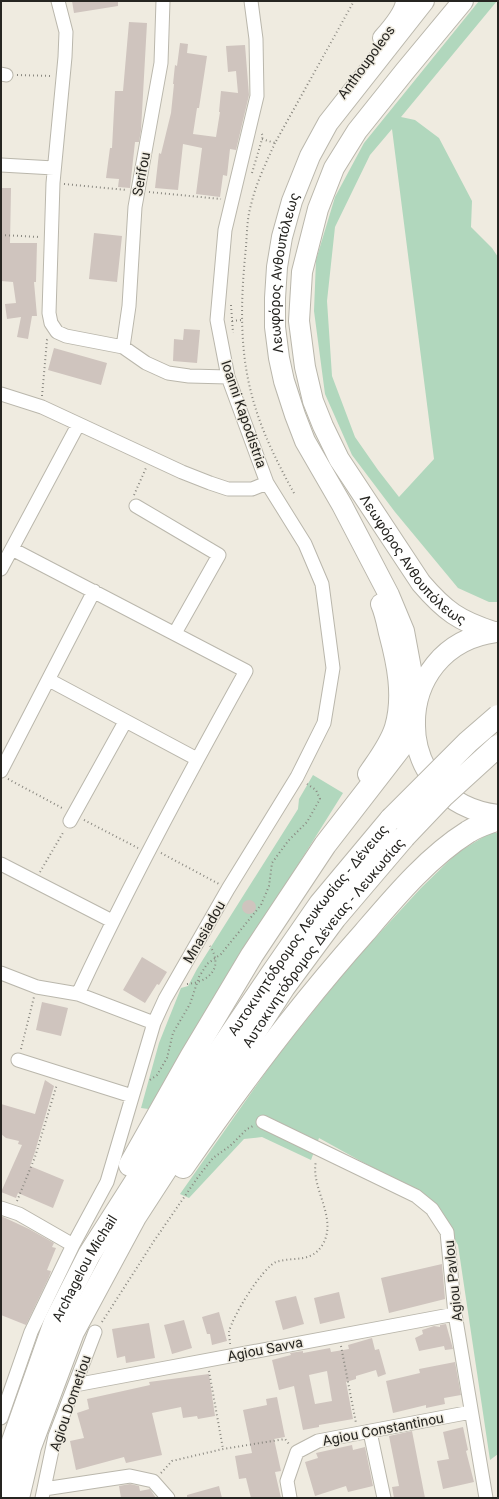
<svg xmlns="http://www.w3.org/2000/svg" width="499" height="1499" font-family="Roboto,sans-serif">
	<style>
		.green { fill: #b1d7bd; fill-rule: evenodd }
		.building { fill: #cfc4be; fill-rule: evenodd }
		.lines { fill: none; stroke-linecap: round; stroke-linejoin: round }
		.street-casing { stroke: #bab7ac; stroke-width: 15 }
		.secondary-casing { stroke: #bab7ac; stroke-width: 20 }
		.primary-casing { stroke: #bab7ac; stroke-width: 22 }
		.highway-casing { stroke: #bab7ac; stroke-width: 24 }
		.path { stroke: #8a8880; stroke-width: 2; stroke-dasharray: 1 3; stroke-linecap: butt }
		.street { stroke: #fff; stroke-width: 13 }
		.secondary { stroke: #fff; stroke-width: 18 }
		.primary { stroke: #fff; stroke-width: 20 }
		.highway { stroke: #fff; stroke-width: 22 }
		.highway-bridge-casing { stroke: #bab7ac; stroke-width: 24; stroke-linecap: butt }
		.highway-bridge { stroke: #fff; stroke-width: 22 }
		.labels { text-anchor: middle; stroke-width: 3; stroke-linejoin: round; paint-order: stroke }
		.street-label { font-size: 14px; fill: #262521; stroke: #efebe0 }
	</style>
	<rect width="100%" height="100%" fill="#efebe0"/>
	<!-- green -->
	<path class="green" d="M479,1h18l-96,116 14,3 24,18 33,63 -1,26 21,21 6,9v345h-9l-31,-14 -63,-76 -43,-57 -27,-61 -11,-83 2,-51 19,-63 29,-54zM392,129l42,330 -35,38 -21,-27 -23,-33 -23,-61 -5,-75 8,-74 35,-72z
		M313,775l30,18 -124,198 -63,119 -15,-2 18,-65 22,-55 7,-2 9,-17 101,-160 1,-10z
		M490,833h8v621l-8,6 -32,-215 -27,-45 -112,-62 -8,22 -49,-23 -18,2 -55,59 -9,-4 95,-135 76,-95 70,-76 36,-35z"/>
	<!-- building -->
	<path class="building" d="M72,1h46v5l-44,7z
		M129,22l18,1 -6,107 -2,12h-4l-5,46 -12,-1 1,-8 -13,-1 4,-30h2l3,-57h8z
		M180,43l8,1 -1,9 20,3 -8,52h-2l-4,26 23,3 4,-25h-1l2,-21 17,2 -2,-22 -8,1 -2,-26 19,-1 4,50 -13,55 -6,-1 -3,27 -4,-1 -3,22 -24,-3 6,-46 -19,-4 -5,46 -23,-2 4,-35 2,1 10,-41 3,-29h-1l2,-19 2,1z
		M1,188h10l-1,55h27l-1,39h-2l3,34h-5l-4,23 -11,-2 4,-20 -14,2 -2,-15 11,-1 -3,-21 -12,-1z
		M94,233l28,3 -5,46 -28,-3z
		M184,329l16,1 -3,33 -24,-2 1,-22 9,1z
		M54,348l53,15 -6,22 -53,-15z
		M242 907a7 7 0 1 1 14 0a7 7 0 1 1-14 0Z
		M142,957l25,15 -8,13 -2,-1 -12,19 -22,-13z
		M42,1002l26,6 -7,28 -25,-6z
		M45,1080l9,6 -20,69 -4,11 34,14 -11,28 -35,-15 -2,5 -15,-6 21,-47 -4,-1 1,-3 -13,-3 -5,-4v-30l34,10z
		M1,1216l28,13 25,14 -2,4 4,1 -9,22 4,1 -2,6 -23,48 -25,-10z
		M442,1264l3,35 -56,14 -8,-35z
		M339,1292l6,26 -25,6 -6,-26z
		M296,1296l8,28 -21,6 -8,-29z
		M219,1312l8,29 -15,4 -2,-11h-3l-5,-17z
		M184,1320l8,28 -20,6 -8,-29z
		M149,1323l6,35 -29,5 -1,-7 -8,2 -5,-29z
		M446,1324l7,25 -8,1 -1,-4 -25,5 -4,-13 8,-4 -1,-4 12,-4 6,1v-2z
		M372,1338l3,12 4,-1 7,25 -8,3 -2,-7 -20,6v3l-10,3 7,37 -34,6v2l-16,3 -9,-44 -15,4 -7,-30 19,-5 -1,-2 13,-2v2l27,-5 1,4 18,-3 -1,-4zM327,1371l5,30 -17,3 -6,-29z
		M455,1362l6,33 -17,3 1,6 -19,4v-3l-33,8 -7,-32 34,-8 -1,-4z
		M209,1374l6,42 -17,3 -1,-3 -14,2 -2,-11 -29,6 10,42 -36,8 -2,-6 -48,13 -6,-29 14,-3 -7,-25 12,-4 -2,-10 63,-14 -1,-3z
		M277,1397l8,40 -11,2 7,32 -6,1 6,26h-30l-5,-20 -7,1 -4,-23 17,-3 -9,-43 24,-5 -1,-6z
		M463,1427l5,23 -2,1 8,31 -31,7 -6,-28 12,-2 -6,-27z
		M412,1431l13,67h-31l-2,-11 7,-1 -10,-50z
		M352,1445l1,5 12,-3 8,39 -25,6 -2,-6 -31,10 -10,-34 13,-4 -2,-5z
		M130,1484l9,2 1,5 10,-2 6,9h-35l-2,-12z
		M219,1486l3,12h-35v-3z"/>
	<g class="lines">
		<defs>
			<path id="street" d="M58,1l8,31 -1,25 -12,126 -4,130 2,10 6,9 9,4 57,11 23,16 22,10 21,3 39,1
				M1,74l5,1
				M1,165l53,3
				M123,347l6,-41 6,-99 26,-144 2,-62
				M1,394l41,13 140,65 28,11 18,6h24l15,-6 -39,-106 -11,-57 8,-90 32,-134 -1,-57 -5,-38
				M136,506l83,49 -44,78
				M12,549l234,122c-59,106 -117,213 -168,323
				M1,569l77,-144
				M49,680l148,79
				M1,771l93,-180
				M70,821l55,-99
				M1,864l111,57
				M1,973l36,14 41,7 76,29
				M18,1060l114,36
				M263,1122l153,74 16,13 15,23 8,82 31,184
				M1,1208l18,6 54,31
				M75,1385l380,-71
				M1,1418l30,-86 42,-87 34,-63 47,-159 11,-24 63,-110 69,-112 27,-54 9,-55 -11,-84 -17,-40 -38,-61
				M370,1432l14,66
				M44,1489l86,-13 23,5 15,17
				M42,1498l13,-62 40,-104
				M290,1498l-3,-17 10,-29 21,-11 153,-29"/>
			<path id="secondary" d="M382,38c8,-9 22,-25 23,-37"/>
			<g id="primary">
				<path id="s1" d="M463,1l-58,70 -48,60 -23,37 -16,41 -16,63 -3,49 6,46 8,34 10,25 16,33 82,124c24,28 38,38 73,49"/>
				<path d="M496,632c-108,14 -109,170 2,183"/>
				<path id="s2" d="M417,701l-13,-70 -15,-36 -47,-90 -37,-64 -10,-26 -11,-34 -5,-23 -4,-31v-29l2,-31 5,-30 10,-36 18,-45 18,-33 96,-122"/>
				<path d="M368,774c10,-15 22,-30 27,-47 9,-31 2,-64 -6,-94 -2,-9 -4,-20 -8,-29"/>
			</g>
			<g id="highway">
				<path d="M130,1165l61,-108 61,-102 73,-110 75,-97 14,-26"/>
				<path d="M183,1167c56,-81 115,-160 181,-234 30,-35 64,-76 104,-101 9,-6 20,-9 30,-13"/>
				<path id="s3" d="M1,1490l12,-49 42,-119 34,-67 121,-190 61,-90 49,-71 71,-85"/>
				<path id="s4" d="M18,1498l12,-51 43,-115 62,-115 149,-230 51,-69 69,-81"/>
			</g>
		</defs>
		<!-- street casing -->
		<use href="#street" class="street-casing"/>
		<!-- secondary casing -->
		<use href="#secondary" class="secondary-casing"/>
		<!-- primary casing -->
		<use href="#primary" class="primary-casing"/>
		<!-- highway casing -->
		<use href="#highway" class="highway-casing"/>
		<!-- path -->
		<path class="path" d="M17,75l34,1
			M262,139l13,4 79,-142
			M275,143c-9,20 -19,40 -24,62 -4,13 -4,28 -5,42 -5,48 -7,99 5,145 9,37 26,70 44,103
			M252,173l11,-37 -2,-4
			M64,184l63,6
			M149,192l72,7
			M1,235l39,2
			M231,305l2,28
			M232,321l10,-1
			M42,396l5,-56 1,-1
			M134,495l12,-27
			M8,779l56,30
			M84,820l54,28
			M161,853l58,31
			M40,872l24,-41
			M187,984c22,-2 37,-16 23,-38
			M21,1049l13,-52
			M150,1080l7,-5 10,-17 6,-25 17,-29 9,-27 8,-13 14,-10 40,-49 8,-19 3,-23 16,-22 19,-19 13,-23 -4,-9 -9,-6
			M17,1201l18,-44 22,-73
			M102,1322l52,-81 44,-64 15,-19 17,-12 17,-17 6,-3
			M230,1344c0,-3 -1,-8 -1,-12 3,-15 33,-64 47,-70 18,-6 35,2 47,-18 15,-27 -13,-56 -7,-83
			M341,1346l15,77
			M209,1371l14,78
			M161,1473l11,-12 51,-12 62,-10 4,5"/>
		<!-- street -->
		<use href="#street" class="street"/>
		<!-- secondary -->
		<use href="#secondary" class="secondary"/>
		<!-- primary -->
		<use href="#primary" class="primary"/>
		<!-- highway -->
		<use href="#highway" class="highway"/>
		<defs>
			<path id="highway-bridge" d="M391,819l77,-77 30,-26
				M404,837l40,-42 54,-49"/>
		</defs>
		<!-- highway-bridge casing -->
		<use href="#highway-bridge" class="highway-bridge-casing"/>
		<!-- highway-bridge -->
		<use href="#highway-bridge" class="highway-bridge"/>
	</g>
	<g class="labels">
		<!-- street labels -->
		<g class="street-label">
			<text transform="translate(366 62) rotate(-54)" y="5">Anthoupoleos</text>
			<text transform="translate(141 174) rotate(-79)" y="5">Serifou</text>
			<text dy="5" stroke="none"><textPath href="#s2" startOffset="459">Λεωφόρος Ανθουπόλεως</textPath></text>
			<text transform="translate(244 414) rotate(71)" y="5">Ioanni Kapodistria</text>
			<text dy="5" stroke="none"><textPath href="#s1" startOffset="640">Λεωφόρος Ανθουπόλεως</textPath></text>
			<text dy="5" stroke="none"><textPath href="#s3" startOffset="644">Αυτοκινητόδρομος Λευκωσίας - Δένειας</textPath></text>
			<text transform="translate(204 932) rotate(-60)" y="5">Mnasiadou</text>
			<text dy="5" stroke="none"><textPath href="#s4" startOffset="639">Αυτοκινητόδρομος Δένειας - Λευκωσίας</textPath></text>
			<text dy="5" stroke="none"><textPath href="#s3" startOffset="238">Archagelou Michail</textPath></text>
			<text transform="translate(453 1281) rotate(-96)" y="5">Agiou Pavlou</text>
			<text transform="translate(265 1349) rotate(-11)" y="5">Agiou Savva</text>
			<text transform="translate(70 1403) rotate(-71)" y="5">Agiou Dometiou</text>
			<text transform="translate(383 1429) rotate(-11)" y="5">Agiou Constantinou</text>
		</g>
	</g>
	<!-- border -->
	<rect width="499" height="1499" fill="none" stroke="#262521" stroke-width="4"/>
</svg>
